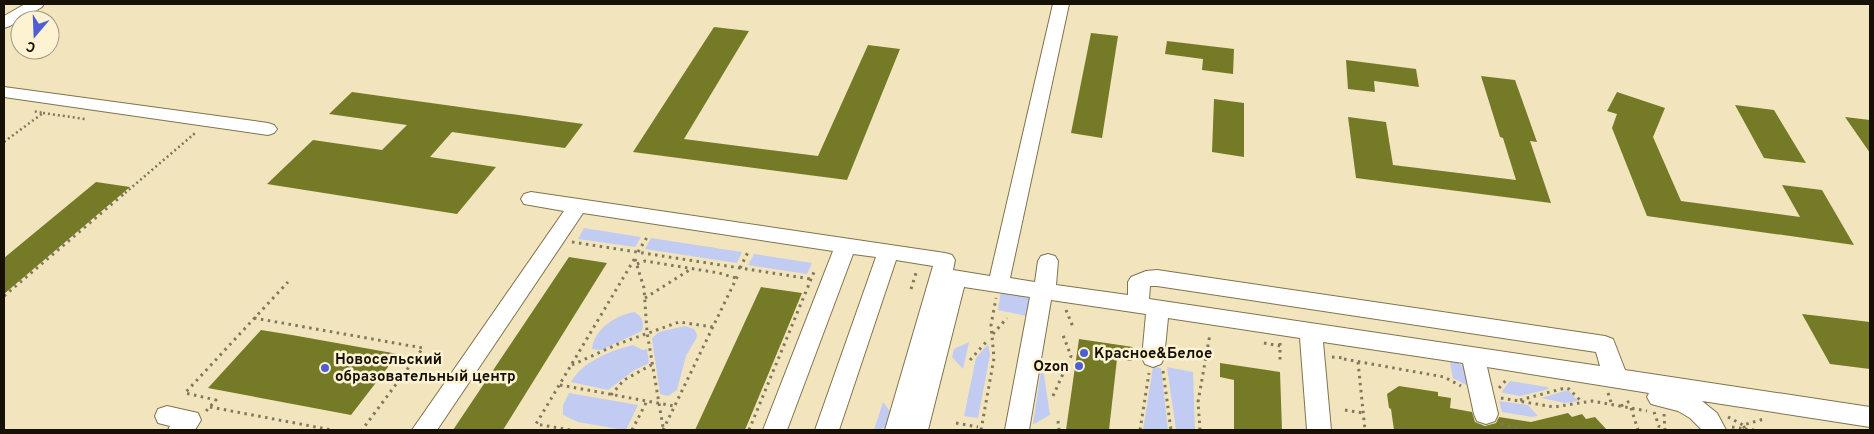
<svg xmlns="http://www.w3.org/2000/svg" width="1874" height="434" font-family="Overpass,sans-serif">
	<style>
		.green { fill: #c2ccf2 }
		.building { fill: #747a26 }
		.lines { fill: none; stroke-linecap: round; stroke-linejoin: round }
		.minor-casing { stroke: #7f734f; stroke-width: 2 }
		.path-far1 { stroke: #80775d; stroke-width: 2.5; stroke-dasharray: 2 3; stroke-linecap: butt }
		.path { stroke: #80775d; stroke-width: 3; stroke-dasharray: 2.5 4.5; stroke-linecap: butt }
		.minor { fill: #fff; fill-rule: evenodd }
		.poi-dot { fill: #4e5ed4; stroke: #fdf3d3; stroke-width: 2 }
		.labels { text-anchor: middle; stroke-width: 5; stroke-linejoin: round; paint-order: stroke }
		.poi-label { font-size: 15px; font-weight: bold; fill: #161104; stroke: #fdf3d3; text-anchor: start }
	</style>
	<rect width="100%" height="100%" fill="#f2e5bd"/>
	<!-- green -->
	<path class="green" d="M584,228l57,9 -6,10 -57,-8z
		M651,238l91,14 -5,11 -92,-14z
		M754,254l58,9 -5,11 -59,-9z
		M1001,290l29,7 1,20 -33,-7z
		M634,312c9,5 10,9 8,19l-41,19 -9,-1c2,-20 24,-34 42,-37z
		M685,326l9,3 3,5 -1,5 -10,17 -9,34 -9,6 -8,-2 -8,-56 7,-6z
		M969,342l-6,27 -11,-12 2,-8z
		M988,344l2,11 -12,63 -14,-2 12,-58z
		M633,345l10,5 4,-1 2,14 -16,8 -25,19 -37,-8c12,-21 39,-31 62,-37z
		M1040,348l10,67 -16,9h-1l8,-54z
		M1449,358l16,9 7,21 -19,-10z
		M1153,367l8,1 7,62h-25z
		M1167,367l26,5 2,58h-19z
		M1510,381l37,6 2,2 -29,7 -17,-3 -1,-2z
		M1568,390l10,11 -13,2 -24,-5z
		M569,393l69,12 -12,25h-2l-46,-8 -15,-7v-10z
		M1499,401l29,4 10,11 -6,1 -30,-5z
		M883,402l11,14c-2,8 -11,14 -20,14z"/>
	<!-- building -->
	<path class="building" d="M714,27l35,4 -65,108 134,17 50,-111 32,4 -53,131 -214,-28z
		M1091,33l27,3 -16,102 -31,-5z
		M1167,41l67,8 -1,25 -31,-4 1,-11 -38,-5z
		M1346,60l70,9 3,18 -45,-6 1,11 -27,-3z
		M1481,76l34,4 22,62 -7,-1 21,62 -195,-25 -8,-61 38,5 7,43 123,15 -13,-42 -3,-1z
		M352,92l231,32 -18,24 -113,-16 -22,25 66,10 -39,47 -190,-30 46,-44 69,10 25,-25 -78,-11z
		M1617,92l48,16 -12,29 28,64 119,16 -18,-32 40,5 32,55 -207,-29 -35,-88 5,-14 -10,-3z
		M1214,99l30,4v54l-32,-5z
		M1735,105l39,5 32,53 -42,-5z
		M1845,117l25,3v33z
		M96,182l34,5 -126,107v-36z
		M569,257l38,6 -104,167h-50z
		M761,287l41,6 -57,137h-50z
		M1802,314l68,8v47l-40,-5z
		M261,330l31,5 106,19 -47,61 -143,-27z
		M1079,339l54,8 -1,14 -15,-2 -8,71h-43z
		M1220,363l60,9 2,58h-48v-50l-14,-3z
		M1399,386l39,6v4l13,2 -1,10 22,4 3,10 10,4 11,-3 3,-6 32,5 37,-9 4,4 10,-3 4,5 9,-2 12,13h-213l-3,-21 -2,-1 -2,-14z"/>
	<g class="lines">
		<defs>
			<path id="minor" d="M25,4h19l-2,3 -32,19 -6,2v-12z
				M1053,4h16l-59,274 25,4 3,-21 3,-5 7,-2 7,2 3,5 -2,24 72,10v-13l3,-5 15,-6 11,-1 448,66 8,3 12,31 245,37v20l-168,-26 15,12 9,17h-24l-12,-12 -12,-7 -27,-7 -4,-7 2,-4 -162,-26 11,47 -3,7 -9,3 -9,-3 -3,-7 -11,-51 -140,-21 8,88h-24l-7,-92 -132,-20 -4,40 -3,6 -8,3 -8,-3 -3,-6 4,-44 -95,-14 -22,130h-24l25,-133 -66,-10 -36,143h-43l48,-164 -37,-6 -57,170h-24l61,-173 -23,-3 -66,176h-24l70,-179 -250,-38 -146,217h-25l152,-219 -40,-7 -3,-5 3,-5 7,-2 414,61 7,2 3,5 -2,10 37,6zM1150,286h7l439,66 4,14 -451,-67z
				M4,87l264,36 6,2 3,4 -3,4 -6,2 -264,-38z
				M167,406l31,7 3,7 -6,10h-27l2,-4 -12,-3 -3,-7 3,-7z"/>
		</defs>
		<!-- minor casing -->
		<use href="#minor" class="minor-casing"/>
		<!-- path-far1 -->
		<path class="path-far1" d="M43,113l42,6
			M4,142l39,-29 -10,-2
			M125,193l69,-59h-2"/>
		<!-- path -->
		<path class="path" d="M572,242l239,37
			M638,252l11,-18
			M635,259l9,29 3,44 16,95
			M637,264l8,-3 74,12 17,5
			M740,268l9,-18
			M911,289l5,-16 -4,-1
			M4,296l122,-104
			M645,298l46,-29
			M1066,310l7,17
			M254,318l169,30 -61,82
			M993,334l14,-16
			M1264,343l16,3
			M1280,343v18
			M1332,357l12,1
			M1344,359l100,18 17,9
			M970,360l17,-19
			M1358,362l7,68
			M572,365l46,-21 61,-22 34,5
			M1163,371l8,59
			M560,385l114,21
			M1499,388l9,-10
			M1608,393l4,12
			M611,395l13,-15 29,-16
			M1053,396l18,-40 -8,-21
			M1501,398l53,9 38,-6 55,10
			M1520,400l45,-12 4,1 13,13
			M1621,406l12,-7
			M210,407l122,23
			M1631,408l7,22
			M1345,410l18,3
			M206,411l10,-11 -31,-7 103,-111
			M1654,412l5,14 -1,4
			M1664,414l1,16
			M1728,417l15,8
			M1058,421l1,9
			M956,423l22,4
			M1501,424l22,6
			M1732,427l13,2 -2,-4 21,-6
			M1745,429l9,1
			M570,430l-34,-6 99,-166
			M632,430l15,-29
			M663,430l75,-155
			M749,430l65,-158
			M981,430l13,-72 -3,-33 5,-27
			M1140,430l9,-57
			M1200,430l-2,-28 12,-68"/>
		<!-- minor -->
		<use href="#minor" class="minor"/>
	</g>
	<!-- markers -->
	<g class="poi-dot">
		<circle cx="1084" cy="353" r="5"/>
		<circle cx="1079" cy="366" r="5"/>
		<circle cx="325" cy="368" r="5"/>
	</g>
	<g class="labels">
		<!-- poi labels -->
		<g class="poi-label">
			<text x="1094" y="358">Красное&amp;Белое</text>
			<text x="335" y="364">Новосельский<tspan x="335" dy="17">образовательный центр</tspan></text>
			<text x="1069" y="371" text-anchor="end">Ozon</text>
		</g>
	</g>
	<!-- border -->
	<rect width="1874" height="434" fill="none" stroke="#161104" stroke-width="10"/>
	<!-- north arrow -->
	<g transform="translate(35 35) rotate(199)"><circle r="24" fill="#fdf3d3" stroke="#a19980"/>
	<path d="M0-4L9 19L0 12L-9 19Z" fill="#4e5ed4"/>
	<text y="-8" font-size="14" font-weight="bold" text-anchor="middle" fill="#161104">С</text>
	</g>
</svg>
